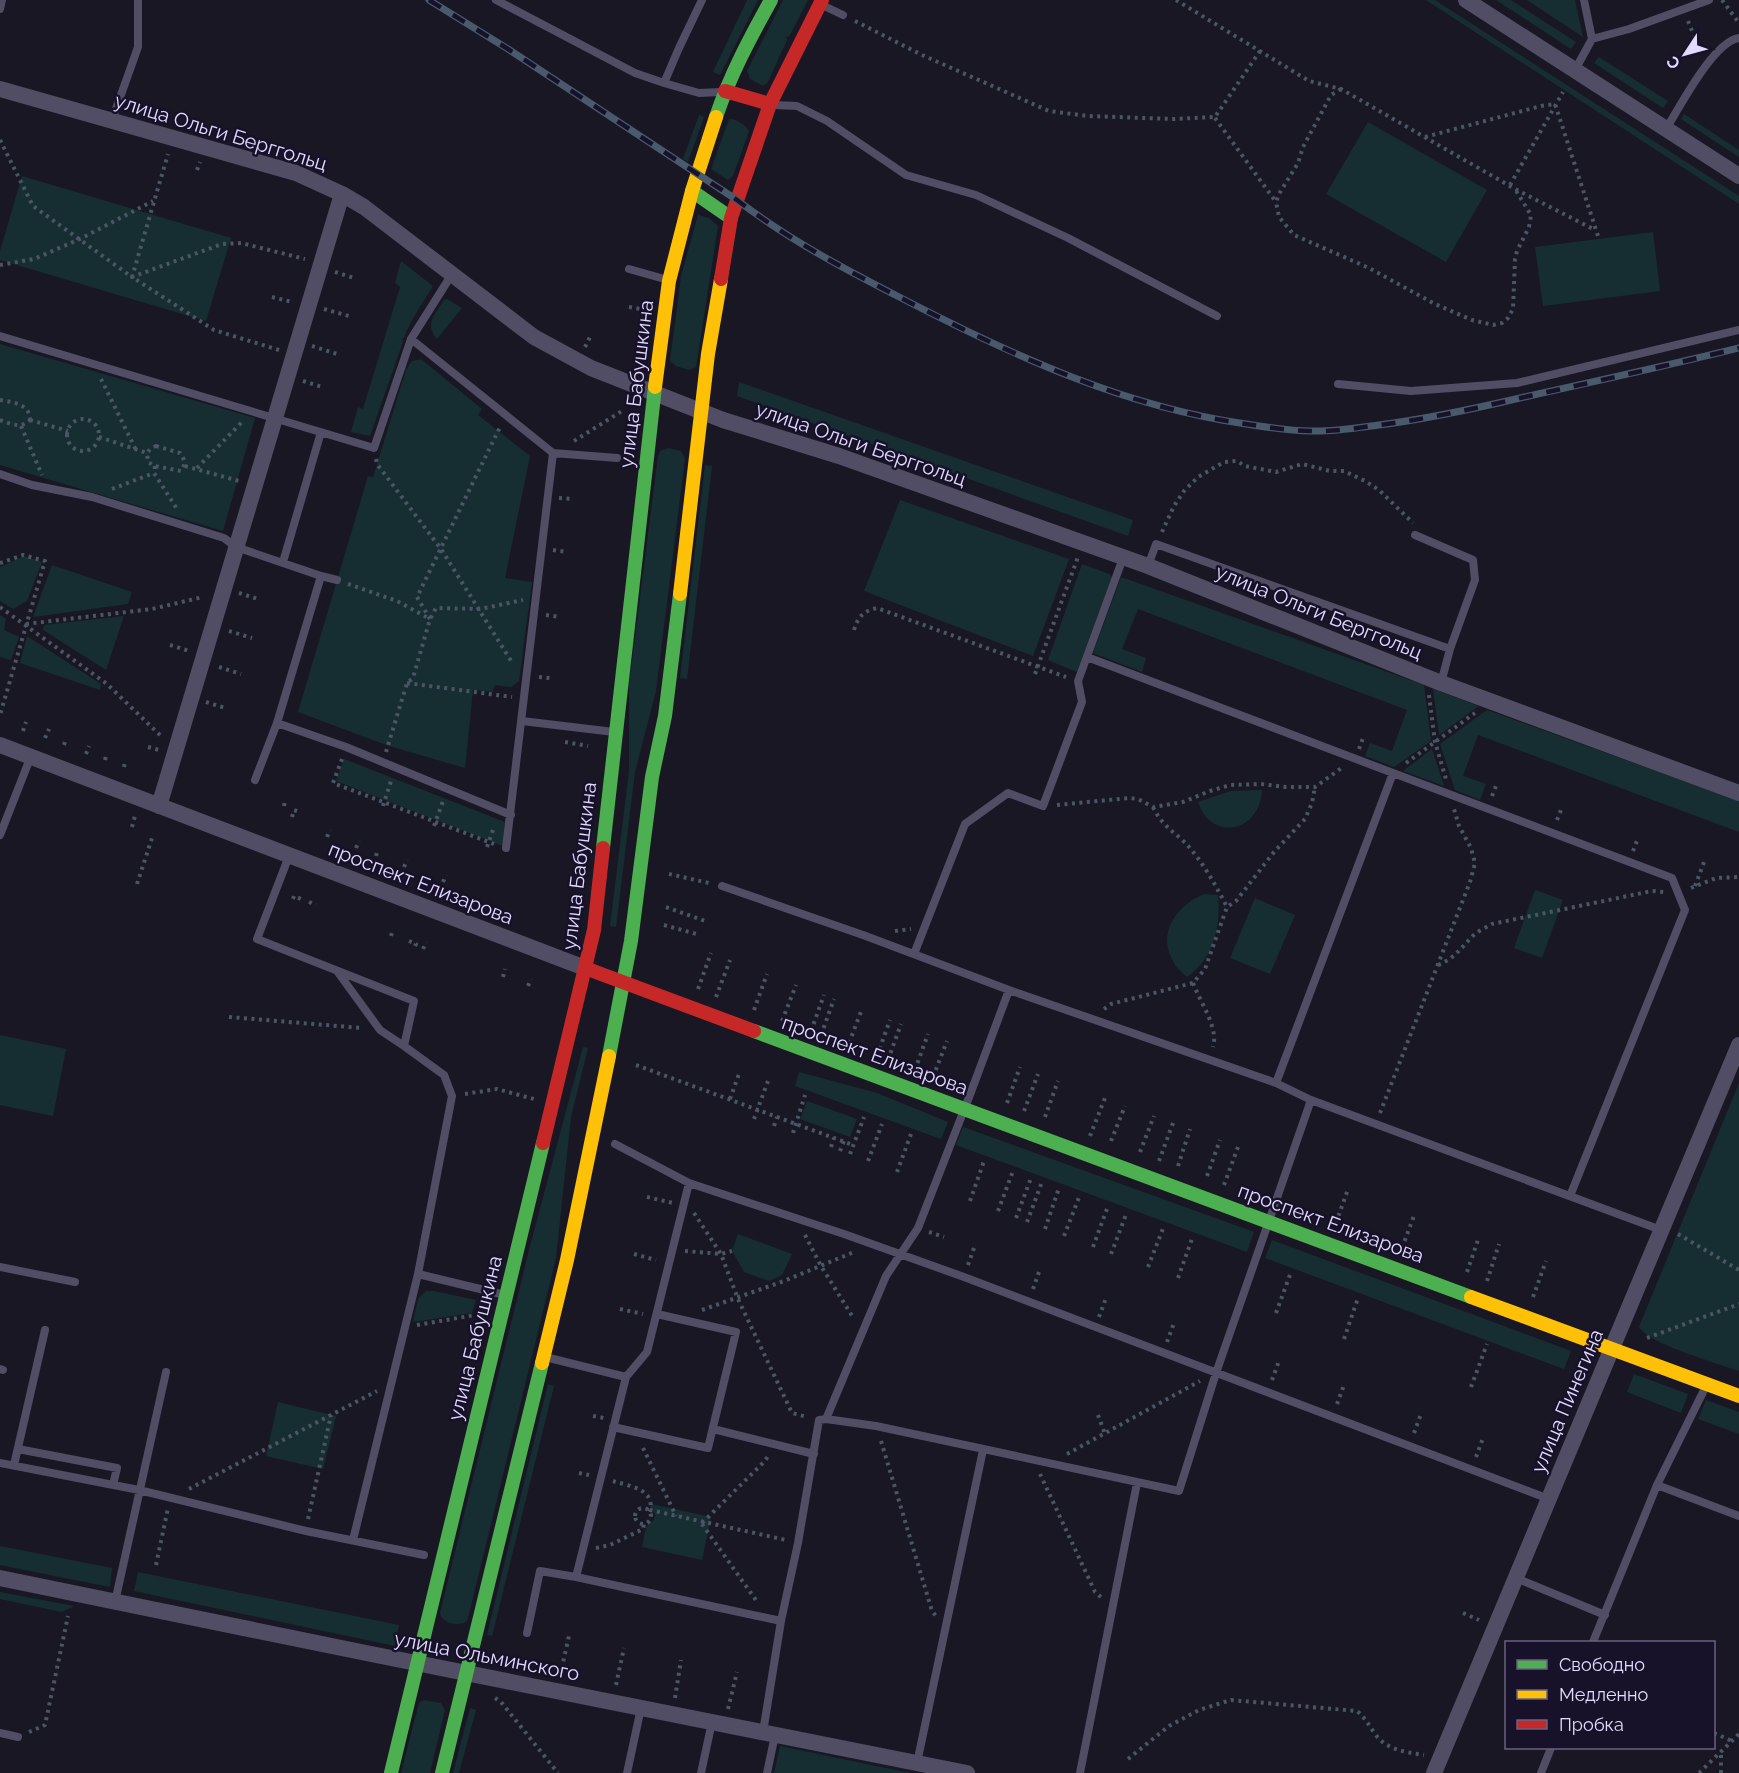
<svg xmlns="http://www.w3.org/2000/svg" width="1739" height="1773" font-family="Raleway,sans-serif">
	<style>
		.green { fill: #162e32 }
		.lines { fill: none; stroke-linecap: round; stroke-linejoin: round }
		.path { stroke: #4a5565; stroke-width: 4; stroke-dasharray: 3 4.5; stroke-linecap: butt }
		.lane { stroke: #504d64; stroke-width: 8 }
		.street { stroke: #504d64; stroke-width: 16 }
		.fast { stroke: #4caf50; stroke-width: 14 }
		.slow { stroke: #ffc107; stroke-width: 14 }
		.jam { stroke: #c62828; stroke-width: 14 }
		.rail-casing { stroke: #495a6d; stroke-width: 7 }
		.rail { stroke: #17112a; stroke-width: 4.5; stroke-dasharray: 14; stroke-linecap: butt }
		.labels { text-anchor: middle; stroke-width: 5; stroke-linejoin: round; paint-order: stroke }
		.street-label { font-size: 20px; fill: #e2dbfe; stroke: #17112a }
	</style>
	<rect width="100%" height="100%" fill="#1a1724"/>
	<!-- green -->
	<path class="green" d="M747,0h11l-38,75 -7,-3z
		M783,0h25l-19,37 -3,-1 1,4 -19,42 -5,4 -13,-7 -3,-8z
		M1426,0h9l304,196v8z
		M1496,0h15l65,42 -5,7z
		M1527,0h48l8,37z
		M1599,57l69,44 -5,7 -69,-45z
		M1684,114l55,36v7l-58,-38z
		M699,115l5,2 -16,45 -5,-3z
		M729,119c6,-1 17,6 20,12l-16,45 -5,4 -17,-11z
		M1368,122l119,68 -41,72 -120,-68z
		M22,176l209,62 -25,83 -206,-61v-9z
		M698,215l11,3 9,8 -22,141 -7,3 -13,-4 -6,-5 11,-85z
		M1653,232l7,59 -117,15 -8,-59z
		M401,261l32,25c-10,17 -23,34 -29,52h-2l1,4 -33,94 -19,-4 7,-25 5,2 37,-122 -5,-4z
		M447,299l15,9 -25,31c-13,-16 -2,-24 7,-39z
		M0,344l255,74 -32,113 -223,-66z
		M421,359l61,50 -4,6 52,41 -25,122 27,4 -13,99 -8,6 -16,-2 -2,7 -20,-2 -8,78 -79,-23 -88,-33 70,-236 5,1 33,-107 6,-9z
		M739,382l394,138 -5,16 -391,-140z
		M668,448l13,3 4,7 -29,233 -21,81 -19,155 -6,-1 19,-155v-87l29,-228 2,-5z
		M705,465l7,1 -25,213 -7,-1z
		M900,500l169,59 -36,97 -169,-65z
		M24,556l18,6 -15,39 -14,8 -13,-8v-34z
		M1082,564l27,10 3,3 -35,95 -29,-12z
		M52,565l80,27 -4,12 -95,13z
		M1121,577l303,108 7,56 -37,26 -29,-11 5,-13 22,8 15,-41 -269,-101 -16,40 24,9 -4,14 -49,-19z
		M0,615l6,4 -2,11 15,7 -8,23 -11,-3z
		M124,616l-18,54 -63,-40 1,-5z
		M27,636l74,48 -1,6 -80,-27z
		M1433,689l46,17 -40,29z
		M1487,710l252,91v31l-261,-97 -15,41 23,8 -6,16 -25,-10 -15,-46z
		M1432,749l12,37 -41,-15z
		M344,759l161,63 -2,24 -167,-65z
		M1262,790c-2,43 -51,52 -64,12l33,-11z
		M1535,890l28,10 -21,58 -28,-10z
		M1204,894l14,1c3,30 -4,64 -31,82 -4,-4 -10,-8 -13,-14 -18,-29 2,-57 30,-69z
		M1255,898l40,17 -25,59 -40,-16z
		M0,1035l66,14 -13,67 -53,-11z
		M583,1047l5,1 -17,69 -15,141 -88,360 -2,4c-9,4 -23,2 -26,-9l89,-363z
		M799,1072l78,21 71,29 -7,17 -146,-53z
		M1739,1083v288c-20,-7 -92,-28 -100,-44z
		M807,1101l50,18 -7,18 -50,-18z
		M963,1127l291,105 -7,20 -291,-107z
		M738,1234l54,20 -10,21 -13,6 -25,-9 -12,-21z
		M1272,1240l299,111 -7,18 -299,-111z
		M426,1291h8l42,9 -4,13 -59,9 5,-23z
		M1634,1374l54,20 -7,19 -54,-21z
		M548,1384l6,2 -62,250 -5,-1z
		M1706,1400l33,12v22l-41,-15z
		M278,1402l58,14 -13,53 -57,-13z
		M651,1504l60,13 -9,43 -60,-13 4,-20 8,-7 1,-6 -5,-7z
		M0,1546l112,22 -2,19 -110,-22z
		M138,1572l261,53 -4,21 -261,-55z
		M0,1592l74,14 -12,6 -62,-13z
		M423,1700l18,3 4,7 -15,63h-29l18,-70z
		M470,1708l6,2 -17,63h-6z
		M780,1746l130,27h-136z"/>
	<g class="lines">
		<!-- path -->
		<path class="path" d="M1176,0l133,81 32,8 174,100 80,41
			M1722,0l17,23
			M855,21l67,34 127,56 39,5 85,3 42,-2 45,-66
			M1688,21l13,32
			M1341,89l-10,6 -28,52 -5,16 -19,31 -3,8 3,15 15,18 75,33 66,36 37,16 21,5 9,-2 6,-5 5,-9 2,-50 2,-8 12,-24 2,-12 -16,-26
			M1215,118l61,84
			M1425,137l116,-31 14,-2 44,135
			M0,140l33,66 99,71 36,-123
			M197,170l3,-8
			M1510,185l53,-93
			M0,265l34,-6 46,-20 73,-38
			M335,272l19,6
			M272,297l20,5
			M629,307l12,2
			M324,309l25,7
			M312,346l25,8
			M585,347l6,-12
			M279,350l-65,-20 -82,-53 90,-33 19,-1 64,16
			M101,379l35,71
			M303,381l19,6
			M0,400c13,2 30,4 30,20
			M67 435a16 16 0 1 1 32 0a16 16 0 1 1-32 0Z
			M0,420c11,4 22,9 30,0
			M30,420l38,11
			M21,426l21,49
			M99,437l48,16
			M574,441l48,-30
			M156,446l24,7c5,7 6,11 1,18l-26,-5 -7,-4 -1,-9 4,-5z
			M376,459l1,5 64,85 72,115
			M155,466l-1,7 23,36
			M185,466l54,15
			M197,468l46,-47
			M112,489l42,-16
			M559,498l15,1
			M1162,532l12,-26 10,-15 14,-14 26,-15 13,-1 8,5 31,6 26,-8 28,7h14l21,10 14,9 34,33
			M553,550l14,2
			M0,563l23,-8 22,6 -45,154
			M348,584l49,17 33,18
			M239,593l19,6
			M0,607l107,77 56,54
			M546,615l14,2
			M430,619l-13,-22 83,-170
			M26,624l126,-15 51,-12
			M854,630c4,-13 9,-19 23,-22l189,69
			M229,631l23,7
			M170,645l19,6
			M219,667l22,7
			M1035,674l43,-117
			M539,677l11,1
			M407,683l105,14
			M1429,695l6,47 11,37
			M206,702l19,6
			M23,731l3,-9
			M45,738l4,-9
			M565,742l23,4
			M64,745l2,-6
			M148,747l11,3
			M1359,749l4,-11
			M386,752l21,-69 6,-5 17,-59 6,-11 44,1 43,-9
			M86,754l3,-8
			M342,759l-9,24 161,61
			M105,760l1,-4
			M1406,763l69,-50
			M124,767l1,-5
			M1492,796l4,-10
			M1057,805l72,-7 9,1 15,8 30,-5 27,-11 20,-6 31,-1 25,3h29l28,-20
			M284,806l1,-6
			M383,806l9,-28
			M1153,807c10,21 23,25 37,41 15,18 26,38 37,59
			M292,817l2,-7 3,1
			M1557,820l4,-10
			M434,826l9,-25
			M132,827l3,-11
			M327,837l3,-7
			M487,847l6,-17
			M356,848l3,-7
			M1633,851l5,-13
			M376,856l2,-7
			M404,867l3,-7
			M669,874l40,9
			M443,882l3,-7
			M137,884l16,-49
			M1695,886l9,-24
			M1691,888l25,-10 23,-1
			M293,899l1,-3 7,3
			M309,902l7,3
			M666,907l39,14
			M664,925l36,10
			M895,931l16,-2
			M391,936l2,-7
			M409,941l7,3 -1,2
			M423,949l3,-7
			M1438,965c18,-7 24,-19 37,-31 5,-4 12,-7 17,-10l160,-33 12,1
			M503,977l2,-8
			M1193,983c7,19 26,45 20,64
			M528,986l3,-7
			M698,989l13,-36
			M716,997l14,-37
			M1104,1009l7,-5 82,-21 12,-14 22,-62 9,-6 38,-49 31,-33 7,-16 3,-16
			M754,1010l13,-36
			M229,1017l133,11
			M782,1021l14,-36
			M811,1031l13,-36
			M821,1035l13,-36
			M849,1043l13,-34
			M877,1056l13,-36
			M888,1060l13,-36
			M636,1065l217,80
			M915,1070l13,-36
			M933,1077l14,-36
			M465,1094l32,-5 37,10
			M730,1099l10,-28
			M1007,1103l13,-36
			M1024,1111l14,-37
			M1380,1113l90,-231 5,-19 -4,-15 -12,-22 -5,-17
			M1045,1117l13,-36
			M754,1119l14,-38
			M774,1126l3,-9
			M793,1133l12,-38
			M1090,1136l15,-38
			M1111,1141l14,-35
			M831,1147l3,-9
			M840,1151l4,-10
			M1140,1152l14,-36
			M850,1154l14,-37
			M868,1161l14,-37
			M1159,1161l14,-38
			M1178,1166l12,-37
			M897,1172l14,-38
			M1207,1176l13,-36
			M1224,1185l14,-38
			M647,1197l26,6
			M970,1201l14,-40
			M998,1211l15,-40
			M694,1213l27,41 17,45 54,114 15,4
			M1016,1218l15,-40
			M1027,1222l15,-40
			M1336,1223l12,-34
			M1045,1229l14,-41
			M929,1232l15,5
			M1678,1234l61,36
			M805,1235l16,31 33,53
			M1064,1236l16,-41
			M1093,1247l15,-41
			M1402,1248l13,-35
			M685,1251l36,3 11,-3
			M634,1254l22,6
			M1111,1254l16,-42
			M968,1265l6,-17
			M1148,1267l16,-41
			M1467,1272l12,-35
			M1178,1278l15,-42
			M1487,1281l12,-37
			M1033,1289l6,-17
			M1533,1297l13,-36
			M620,1309l23,5
			M702,1310l82,-29 70,-29
			M1276,1313l15,-41
			M1099,1317l7,-19
			M417,1325l64,-11
			M1647,1338l92,-34
			M1344,1339l14,-41
			M1167,1342l7,-19
			M1272,1380l7,-19
			M1471,1387l16,-43
			M1337,1404l7,-19
			M1098,1415l7,19
			M593,1416l11,2
			M1414,1433l7,-19
			M881,1441l51,170 4,5
			M643,1448l33,68
			M1067,1454l133,-73
			M1476,1457l7,-19
			M579,1473l10,2
			M1040,1474l55,118 7,6
			M613,1481c16,5 42,8 37,29l136,30
			M189,1489l188,-98
			M635 1516a8 8 0 1 1 16 0a8 8 0 1 1-16 0Z
			M308,1519l23,-104
			M702,1523l63,-62 3,-5
			M702,1524l56,79
			M596,1548l14,-3 33,-16 1,-5
			M156,1565l12,-57
			M1463,1613l16,7
			M560,1676l9,-40
			M616,1685l8,-37
			M495,1698l6,4 57,71
			M675,1698l6,-38
			M728,1709l9,-37
			M29,1732l16,-7 23,-109
			M1714,1733l18,8
			M1128,1759l41,-33 30,-16 32,-10 126,11c8,7 12,14 18,23 12,16 30,18 49,21
			M1699,1773l40,-39
			M1721,1773v-20"/>
		<!-- lane -->
		<path class="lane" d="M496,0l139,73 29,10
			M702,0l-23,48 -15,35 35,10 22,-1
			M822,5l21,10
			M0,9l2,-9
			M1592,39l37,-10 80,-29
			M1575,70l17,-31 -8,-39
			M774,105l23,1 30,15 79,54 70,20 92,43 149,78
			M112,120l26,-73v-47
			M1666,129c14,-22 47,-87 73,-91
			M629,269l39,11
			M0,336l374,112 37,-109 41,-65
			M411,339l142,114 -47,395
			M1338,384l73,7 106,-8 222,-53
			M553,453l64,5
			M0,474l32,11 60,12 132,41 12,9 85,29 -44,147 69,24 165,68
			M1415,535l58,25 2,20 -25,69 -9,34
			M283,562l38,-130
			M1148,566l8,-22 294,105
			M321,576l16,4
			M1087,657l306,116
			M522,721l92,11
			M255,780l22,-57
			M0,835l31,-79
			M289,856l-32,83 157,62 -10,45 40,29 8,21 -34,178 -65,266
			M722,886l141,49 146,55 267,93 35,17 350,130
			M914,954l51,-130 43,-31 35,13 39,-104 -4,-21 45,-123
			M337,971l43,59 24,16
			M1276,1083l117,-310 279,105 13,32 -115,286
			M615,1144l74,39 155,51 120,43 585,222
			M0,1267l75,15
			M418,1274l87,21
			M545,1357l81,20
			M0,1369l3,1
			M826,1419l60,-143 32,-48 53,-136 38,-102
			M613,1427l95,21 28,-116 -79,-18
			M713,1429l101,25
			M18,1449l99,19 -4,17
			M0,1463l139,27 167,41 118,24
			M14,1465l31,-135
			M1657,1485l49,-99
			M576,1577l50,-200 21,-25 42,-169
			M1516,1578l89,37
			M115,1602l51,-230
			M527,1633l13,-62 36,6 205,44
			M1593,1642l64,-157 82,31
			M763,1732l18,-111 17,-78 21,-123 7,-1 50,7 303,65 37,-118 95,-273
			M0,1733l18,4
			M917,1763l66,-313
			M627,1773l14,-65
			M701,1773l11,-51
			M767,1773l8,-38
			M1080,1773l57,-290
			M1541,1773l10,-25"/>
		<!-- street -->
		<path class="street" d="M1466,0l273,176
			M0,89l296,84 46,21 22,13 170,130 57,31 132,52 116,36 309,110 293,117 298,110
			M0,745l585,223
			M159,806l183,-612
			M0,1578c322,67 644,131 967,195
			M1434,1773l305,-728"/>
		<!-- fast -->
		<path class="fast" d="M716,117c14,-42 34,-79 55,-117
			M692,191l39,27
			M603,848l52,-461
			M754,1031l717,266
			M609,1056l22,-115 21,-164 13,-61 15,-122
			M391,1773l152,-630
			M442,1773l100,-410"/>
		<!-- slow -->
		<path class="slow" d="M655,387l14,-106 23,-90 24,-74
			M680,594l28,-240 13,-75
			M1471,1297l268,99
			M542,1363l25,-103 42,-204"/>
		<!-- jam -->
		<path class="jam" d="M725,91l45,13
			M721,279l10,-61 39,-114 52,-104
			M585,968l169,63
			M543,1143l51,-213 9,-82"/>
		<defs>
			<path id="rail" d="M429,0l79,49 229,151c52,40 111,71 170,101 107,55 218,106 339,123 21,3 43,7 64,7 23,1 46,-3 69,-6 48,-6 94,-16 141,-27 73,-16 146,-32 219,-50"/>
		</defs>
		<!-- rail casing -->
		<use href="#rail" class="rail-casing"/>
		<!-- rail -->
		<use href="#rail" class="rail"/>
	</g>
	<g class="labels">
		<!-- street labels -->
		<g class="street-label">
			<text transform="translate(221 132) rotate(17)" y="7">улица Ольги Берггольц</text>
			<text transform="translate(636 384) rotate(-83)" y="7">улица Бабушкина</text>
			<text transform="translate(861 444) rotate(19)" y="7">улица Ольги Берггольц</text>
			<text transform="translate(1319 612) rotate(22)" y="7">улица Ольги Берггольц</text>
			<text transform="translate(579 866) rotate(-83)" y="7">улица Бабушкина</text>
			<text transform="translate(421 883) rotate(21)" y="7">проспект Елизарова</text>
			<text transform="translate(875 1055) rotate(20)" y="7">проспект Елизарова</text>
			<text transform="translate(1331 1223) rotate(20)" y="7">проспект Елизарова</text>
			<text transform="translate(475 1338) rotate(-76)" y="7">улица Бабушкина</text>
			<text transform="translate(1567 1401) rotate(-67)" y="7">улица Пинегина</text>
			<text transform="translate(487 1656) rotate(11)" y="7">улица Ольминского</text>
		</g>
	</g>
	<!-- legend -->
	<rect x="1505" y="1641" width="210" height="108" fill="#17112a" stroke="#68627f" stroke-width="1.5"/>
	<rect x="1517" y="1660" width="30" height="9" fill="#4caf50" stroke="#68627f" stroke-width="1.5"/>
	<text x="1559" y="1671" font-size="18" fill="#e2dbfe">Свободно</text>
	<rect x="1517" y="1690" width="30" height="9" fill="#ffc107" stroke="#68627f" stroke-width="1.5"/>
	<text x="1559" y="1701" font-size="18" fill="#e2dbfe">Медленно</text>
	<rect x="1517" y="1720" width="30" height="9" fill="#c62828" stroke="#68627f" stroke-width="1.5"/>
	<text x="1559" y="1731" font-size="18" fill="#e2dbfe">Пробка</text>
	<!-- north arrow -->
	<g transform="translate(1685 54) rotate(234)" stroke="#17112a" stroke-width="4.5" paint-order="stroke">
	<path d="M0-4.5L10 22L0 15L-10 22Z" fill="#e2dbfe"/>
	<text y="-9" font-size="16" font-weight="bold" text-anchor="middle" fill="#e2dbfe">С</text>
	</g>
</svg>
